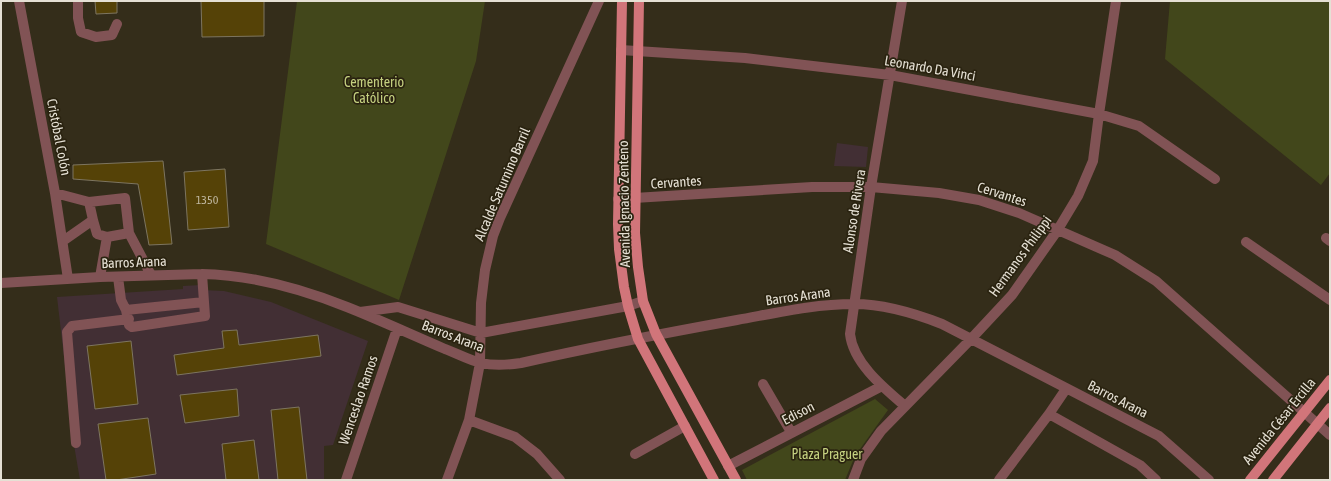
<svg xmlns="http://www.w3.org/2000/svg" width="1331" height="481" font-family="'Asap Condensed',sans-serif">
	<style>
		.education { fill: #422f34 }
		.green { fill: #42471b }
		.building { fill: #554207; stroke: #7d7560 }
		.lines { fill: none; stroke-linecap: round; stroke-linejoin: round }
		.minor { stroke: #815355; stroke-width: 10 }
		.major { stroke: #d1757a; stroke-width: 10 }
		.labels { text-anchor: middle; stroke-width: 3.5; stroke-linejoin: round; paint-order: stroke }
		.number-label { font-size: 12px; fill: #c1b8a1 }
		.street-label { font-size: 14px; fill: #e5e0d4; stroke: #2a2310 }
		.park-label { font-size: 14px; fill: #c5d180; stroke: #2a2310 }
	</style>
	<rect width="100%" height="100%" fill="#342d1a"/>
	<!-- education -->
	<path class="education" d="M837,143l31,4 -2,20 -32,-1z
		M201,285l1,5 22,1 47,11 97,39 -35,104 -9,1v34h-244l-5,-29 -18,-154 126,-8v-3z"/>
	<!-- green -->
	<path class="green" d="M297,1h188l-9,60 -77,239 -133,-56z
		M1170,1h160v172l-9,12 -156,-126z
		M875,399l13,11 -33,46 -10,24h-98l-5,-10z"/>
	<!-- building -->
	<path class="building" d="M95,1h22v12l-21,1z
		M201,1h63v35l-62,1z
		M163,161l9,83 -23,1 -11,-61 -65,-5v-14z
		M225,169l4,58 -41,3 -4,-58z
		M237,330l2,15 79,-10 3,21 -144,19 -3,-20 50,-7 -2,-17z
		M131,341l7,63 -43,5 -8,-63z
		M237,389l2,27 -54,7 -5,-28z
		M299,407l8,73h-29l-7,-70z
		M148,418l8,56 -40,6h-10l-8,-56z
		M254,440l5,40h-33l-4,-36z"/>
	<g class="lines">
		<!-- minor -->
		<path class="minor" d="M19,1l36,192 13,86
			M78,1v17l3,14 15,5 16,-2 5,-11
			M902,1l-31,186 -21,147c3,29 34,54 55,72
			M621,50l124,8 145,17 209,39 40,12 76,53
			M55,193l34,9 36,-4 4,35 22,42
			M618,199l194,-12h59l68,6 40,7 40,13 96,42 41,26 174,154
			M93,220l4,14 10,3
			M1326,238l4,3
			M63,241l30,-21 -4,-18
			M1246,242l84,58
			M100,277l7,-40 22,-4
			M118,277l3,23 5,10 3,15 3,2 73,-11 -3,-42
			M1,283l99,-6 102,-3c49,1 100,15 145,33 33,13 65,28 98,42 11,4 24,11 36,14 13,3 27,2 40,0 71,-16 144,-30 216,-43 39,-7 77,-16 117,-16 30,0 60,9 88,20l217,112 50,44
			M126,310l78,-8
			M360,312l38,-5 83,26 147,-27 15,-5
			M763,384l28,48
			M1049,414l91,51 16,15
			M469,420l46,17 22,17 23,26
			M76,443l-9,-111 5,-6 57,-7
			M635,454l50,-28
			M728,466l154,-80
			M346,480l51,-151
			M447,480l22,-60 11,-57 1,-60 4,-33 8,-34 7,-18 99,-217
			M853,480l8,-21 20,-28 90,-92 41,-44 45,-64 21,-35 15,-35 6,-47 17,-113
			M999,480l50,-66 17,-25"/>
		<!-- major -->
		<path class="major" d="M622,1l-4,223 1,25 5,38 4,19 10,33 76,141
			M639,1l-4,232 3,34 5,34 13,33 80,146
			M1250,480l80,-100
			M1273,480l57,-72"/>
	</g>
	<g class="labels">
		<!-- number labels -->
		<g class="number-label">
			<text x="207" y="204">1350</text>
		</g>
		<!-- street labels -->
		<g class="street-label">
			<text transform="translate(930 68) rotate(10)" y="5">Leonardo Da Vinci</text>
			<text transform="translate(59 137) rotate(79)" y="5">Cristóbal Colón</text>
			<text transform="translate(676 182) rotate(-4)" y="5">Cervantes</text>
			<text transform="translate(502 184) rotate(-67)" y="5">Alcalde Saturnino Barril</text>
			<text transform="translate(1002 194) rotate(18)" y="5">Cervantes</text>
			<text transform="translate(624 204) rotate(-91)" y="5">Avenida Ignacio Zenteno</text>
			<text transform="translate(854 211) rotate(-81)" y="5">Alonso de Rivera</text>
			<text transform="translate(1020 256) rotate(-54)" y="5">Hermanos Philippi</text>
			<text transform="translate(134 262) rotate(-2)" y="5">Barros Arana</text>
			<text transform="translate(798 296) rotate(-8)" y="5">Barros Arana</text>
			<text transform="translate(453 336) rotate(21)" y="5">Barros Arana</text>
			<text transform="translate(1118 399) rotate(27)" y="5">Barros Arana</text>
			<text transform="translate(358 400) rotate(-71)" y="5">Wenceslao Ramos</text>
			<text transform="translate(798 413) rotate(-27)" y="5">Edison</text>
			<text transform="translate(1279 421) rotate(-51)" y="5">Avenida César Ercilla</text>
		</g>
		<!-- park labels -->
		<g class="park-label">
			<text x="374" y="87">Cementerio<tspan x="374" dy="16">Católico</tspan></text>
			<text x="827" y="459">Plaza Praguer</text>
		</g>
	</g>
	<!-- border -->
	<rect width="1331" height="481" fill="none" stroke="#e5e0d4" stroke-width="4"/>
</svg>
